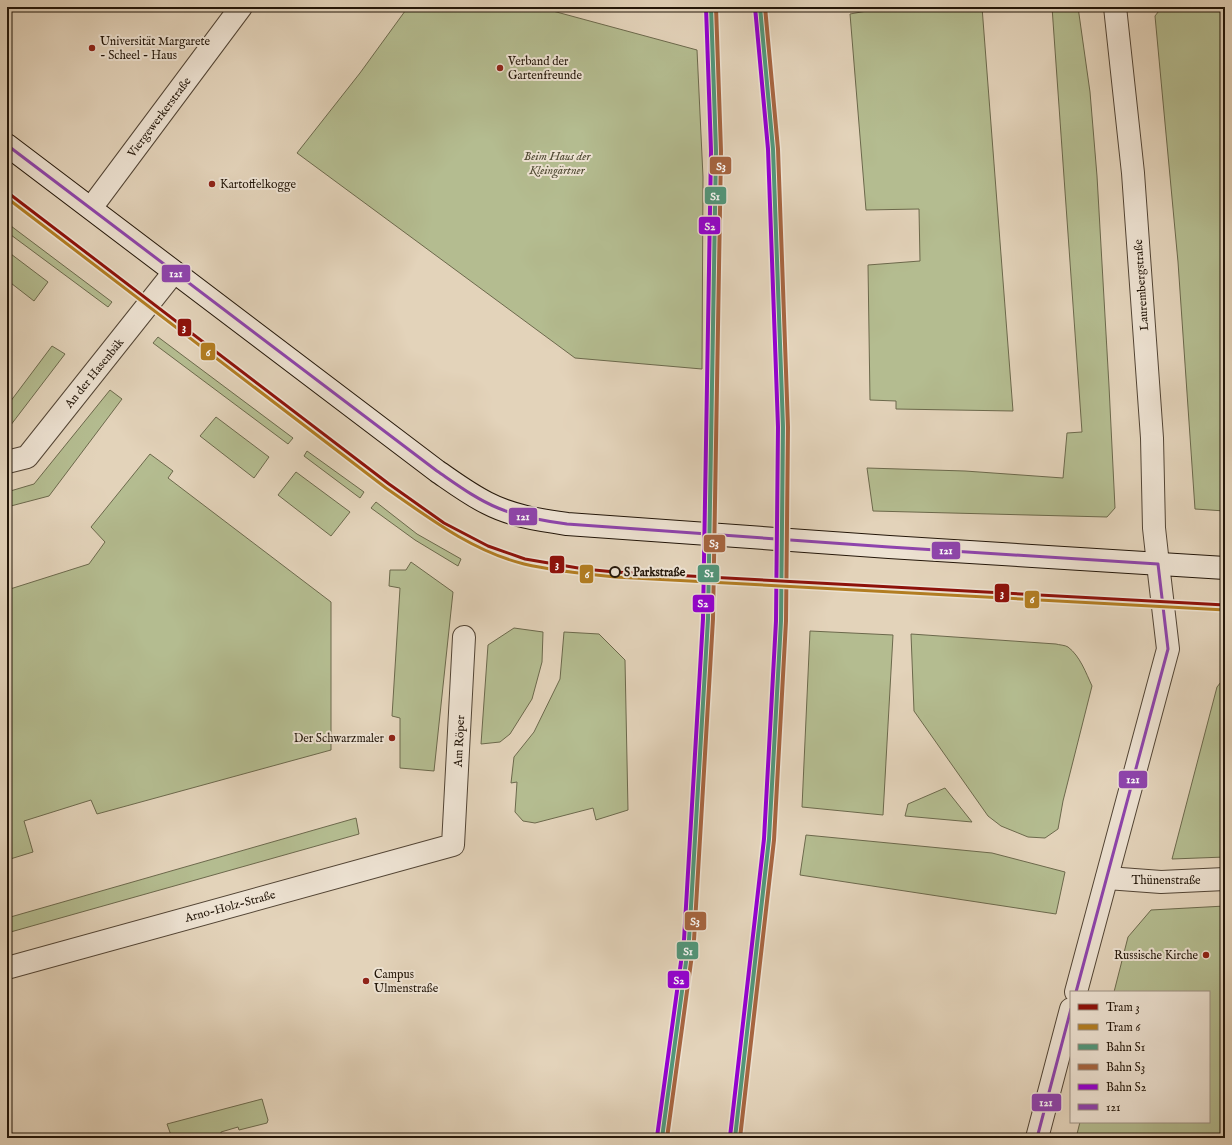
<svg xmlns="http://www.w3.org/2000/svg" width="1232" height="1145" font-family="'IM FELL English',serif">
	<style>
		.green { fill: #b4bc90; stroke: #6c694c }
		.lines { fill: none; stroke-linecap: round; stroke-linejoin: round }
		.minor-casing { stroke: #534535; stroke-width: 24 }
		.tertiary-casing { stroke: #534535; stroke-width: 24 }
		.secondary-casing { stroke: #231609; stroke-width: 24 }
		.minor { stroke: #ede2d2; stroke-width: 22 }
		.tertiary { stroke: #ede2d2; stroke-width: 22 }
		.secondary { stroke: #ede2d2; stroke-width: 22 }
		.bus-1-casing { stroke: #ede2d2; stroke-width: 6 }
		.bus-1 { stroke: #8e44ad; stroke-width: 3 }
		.rail-1-casing { stroke: #ede2d2; stroke-width: 7 }
		.rail-2-casing { stroke: #ede2d2; stroke-width: 7 }
		.rail-3-casing { stroke: #ede2d2; stroke-width: 7 }
		.rail-1 { stroke: #52967a; stroke-width: 4 }
		.rail-2 { stroke: #a66540; stroke-width: 4 }
		.rail-3 { stroke: #9400d3; stroke-width: 4 }
		.tram-1-casing { stroke: #ede2d2; stroke-width: 6 }
		.tram-2-casing { stroke: #ede2d2; stroke-width: 6 }
		.tram-1 { stroke: #8d110a; stroke-width: 3 }
		.tram-2 { stroke: #b27d22; stroke-width: 3 }
		.poi-dot { fill: #8f2418; stroke: #ede2d2; stroke-width: 1.5 }
		.stop-dot { fill: #ede2d2; stroke: #231609; stroke-width: 2 }
		.labels { text-anchor: middle; stroke-width: 4; stroke-linejoin: round; paint-order: stroke }
		.poi-label { font-size: 12px; fill: #231609; stroke: #ede2d2; text-anchor: start }
		.street-label { font-size: 12px; fill: #231609; stroke: #ede2d2 }
		.park-label { font-size: 12px; font-style: italic; fill: #4e4832; stroke: #ede2d2 }
		.stop-label { font-size: 12px; font-weight: bold; fill: #231609; stroke: #ede2d2; text-anchor: start }
		.line-badge { stroke: #ede2d2; stroke-width: 1.5 }
		.badge-label { font-size: 11px; text-anchor: middle; font-weight: bold; fill: #fff }
	</style>
	<rect width="100%" height="100%" fill="#e3d3ba"/>
	<filter id="stains"><feTurbulence type="fractalNoise" baseFrequency=".005" numOctaves="4"/><feColorMatrix values="0 0 0 0 .2 0 0 0 0 .09 0 0 0 0 .02 0 0 0 .5 -.17"/></filter>
	<radialGradient id="worn" r=".72"><stop offset=".6" stop-color="#630" stop-opacity="0"/><stop offset="1" stop-color="#630" stop-opacity=".3"/></radialGradient>
	<!-- green -->
	<path class="green" d="M408,7h130l159,43 6,127 -1,192 -127,-11 -278,-205 63,-80z
		M889,7h93l31,404 -117,-2v-8l-26,-1 -2,-135 52,-4 -1,-52 -53,1 -16,-196z
		M1052,7h26l12,85 7,84 12,210 6,122 -8,9 -234,-6 -6,-43 98,3 98,7 4,-45 15,-1z
		M1162,7h42l21,6v498l-30,-2 -17,-247 -23,-246z
		M7,223l105,79 -4,5 -101,-75z
		M7,251l41,31 -14,19 -27,-21z
		M158,337l135,101 -5,6 -135,-101z
		M52,346l13,8 -58,76v-24z
		M110,390l12,9 -73,97 -42,11v-15l27,-8z
		M216,417l53,40 -15,21 -54,-42z
		M307,451l57,41 -4,6 -56,-42z
		M150,454l23,17 -5,7 163,124v148l-234,64 -6,-14 -67,21 9,31 -26,8v-270l82,-26 16,-22 -14,-15z
		M296,472l54,40 -19,24 -53,-41z
		M376,502l41,32 44,25 -3,7 -43,-26 -44,-32z
		M411,562l42,30 -19,179 -34,-3v-50l-8,-2 8,-128 -11,-2 1,-16h16z
		M514,628l29,4 -1,30 -10,37 -22,35 -10,8 -19,2 7,-99z
		M810,631l83,4 -10,180 -81,-8z
		M564,632l35,2 26,26 3,150 -32,10 -3,-12 -58,15 -12,-2 -8,-9 2,-30 -6,1 3,-26 20,-25 26,-53z
		M911,634l145,10c3,1 9,1 12,3 12,9 18,26 24,39l-29,115 -5,28 -13,9 -17,-1 -27,-11 -13,-10 -74,-105z
		M1225,677v180l-53,2 45,-172z
		M945,788l27,34 -67,-6 3,-12z
		M356,818l3,16 -352,99v-15z
		M806,835l186,18 73,19 -9,42 -256,-39z
		M1225,906v232h-149l4,-16h129v-130h-95l14,-55 23,-27z
		M262,1099l6,21 -1,3 -28,7 -1,-3 -17,5v3l-10,3h-39l-5,-14z"/>
	<g class="lines">
		<defs>
			<path id="minor" d="M1115,7l18,166 19,265 2,90 4,36
				M91,208l150,-201
				M7,462l20,-5 147,-185
				M1107,878l54,4 64,-3
				M7,968l446,-123 11,-208"/>
			<path id="tertiary" d="M1076,992l92,-343 -10,-85
				M1037,1138l34,-129"/>
			<path id="secondary" d="M7,145l430,326c16,11 32,23 50,32 25,13 52,17 80,21l322,23 336,21"/>
		</defs>
		<!-- minor casing -->
		<use href="#minor" class="minor-casing"/>
		<!-- tertiary casing -->
		<use href="#tertiary" class="tertiary-casing"/>
		<!-- secondary casing -->
		<use href="#secondary" class="secondary-casing"/>
		<!-- minor -->
		<use href="#minor" class="minor"/>
		<!-- tertiary -->
		<use href="#tertiary" class="tertiary"/>
		<!-- secondary -->
		<use href="#secondary" class="secondary"/>
		<defs>
			<path id="bus-1" d="M7,145l430,326c19,13 39,28 61,37 22,9 45,13 69,16l322,23 269,17
				M1076,992l92,-343 -10,-85
				M1037,1138l34,-129"/>
		</defs>
		<!-- bus-1 casing -->
		<use href="#bus-1" class="bus-1-casing"/>
		<!-- bus-1 -->
		<use href="#bus-1" class="bus-1"/>
		<defs>
			<path id="rail-1" d="M662,1138l27,-198 19,-321 8,-468 -5,-144
				M735,1138l34,-299 12,-218 2,-194 -10,-278 -13,-142"/>
			<path id="rail-2" d="M667,1138l27,-198 19,-321 8,-468 -5,-144
				M740,1138l34,-298 12,-219 2,-194 -10,-278 -13,-142"/>
			<path id="rail-3" d="M657,1137l27,-197 19,-321 8,-468 -5,-144
				M730,1137l34,-298 12,-218 2,-194 -10,-278 -13,-142"/>
		</defs>
		<!-- rail-1 casing -->
		<use href="#rail-1" class="rail-1-casing"/>
		<!-- rail-2 casing -->
		<use href="#rail-2" class="rail-2-casing"/>
		<!-- rail-3 casing -->
		<use href="#rail-3" class="rail-3-casing"/>
		<!-- rail-1 -->
		<use href="#rail-1" class="rail-1"/>
		<!-- rail-2 -->
		<use href="#rail-2" class="rail-2"/>
		<!-- rail-3 -->
		<use href="#rail-3" class="rail-3"/>
		<defs>
			<path id="tram-1" d="M7,192l382,292 55,39 44,23 37,13 59,10 31,3 610,33"/>
			<path id="tram-2" d="M7,198l379,290c43,30 86,63 138,76 30,7 61,10 91,13l610,33"/>
		</defs>
		<!-- tram-1 casing -->
		<use href="#tram-1" class="tram-1-casing"/>
		<!-- tram-2 casing -->
		<use href="#tram-2" class="tram-2-casing"/>
		<!-- tram-1 -->
		<use href="#tram-1" class="tram-1"/>
		<!-- tram-2 -->
		<use href="#tram-2" class="tram-2"/>
	</g>
	<!-- markers -->
	<g class="poi-dot">
		<circle cx="92" cy="48" r="4"/>
		<circle cx="500" cy="68" r="4"/>
		<circle cx="212" cy="184" r="4"/>
		<circle cx="392" cy="738" r="4"/>
		<circle cx="1206" cy="955" r="4"/>
		<circle cx="366" cy="981" r="4"/>
	</g>
	<circle class="stop-dot" cx="615" cy="572" r="5"/>
	<g class="labels">
		<!-- poi labels -->
		<g class="poi-label">
			<text x="100" y="45">Universität Margarete<tspan x="100" dy="14">- Scheel - Haus</tspan></text>
			<text x="508" y="65">Verband der<tspan x="508" dy="14">Gartenfreunde</tspan></text>
			<text x="220" y="188">Kartoffelkogge</text>
			<text x="384" y="742" text-anchor="end">Der Schwarzmaler</text>
			<text x="1198" y="959" text-anchor="end">Russische Kirche</text>
			<text x="374" y="978">Campus<tspan x="374" dy="14">Ulmenstraße</tspan></text>
		</g>
		<!-- street labels -->
		<g class="street-label">
			<text transform="translate(159 117) rotate(-53)" y="4">Viergewerkerstraße</text>
			<text transform="translate(1141 285) rotate(-94)" y="4">Laurembergstraße</text>
			<text transform="translate(94 373) rotate(-51)" y="4">An der Hasenbäk</text>
			<text transform="translate(459 741) rotate(-87)" y="4">Am Röper</text>
			<text x="1166" y="884">Thünenstraße</text>
			<text transform="translate(230 906) rotate(-15)" y="4">Arno-Holz-Straße</text>
		</g>
		<!-- park labels -->
		<g class="park-label">
			<text x="557" y="160">Beim Haus der<tspan x="557" dy="14">Kleingärtner</tspan></text>
		</g>
		<!-- stop labels -->
		<g class="stop-label">
			<text x="624" y="576">S Parkstraße</text>
		</g>
	</g>
	<g class="line-badge">
		<rect x="709" y="156" width="23" height="19" rx="4" fill="#a66540"/>
		<rect x="704" y="186" width="23" height="19" rx="4" fill="#52967a"/>
		<rect x="698" y="216" width="23" height="19" rx="4" fill="#9400d3"/>
		<rect x="161" y="264" width="30" height="19" rx="4" fill="#8e44ad"/>
		<rect x="177" y="318" width="15" height="19" rx="4" fill="#8d110a"/>
		<rect x="200" y="342" width="16" height="19" rx="4" fill="#b27d22"/>
		<rect x="508" y="507" width="30" height="19" rx="4" fill="#8e44ad"/>
		<rect x="703" y="534" width="23" height="19" rx="4" fill="#a66540"/>
		<rect x="931" y="541" width="30" height="19" rx="4" fill="#8e44ad"/>
		<rect x="549" y="555" width="16" height="19" rx="4" fill="#8d110a"/>
		<rect x="697" y="564" width="23" height="19" rx="4" fill="#52967a"/>
		<rect x="579" y="564" width="15" height="20" rx="4" fill="#b27d22"/>
		<rect x="994" y="583" width="16" height="20" rx="4" fill="#8d110a"/>
		<rect x="1024" y="590" width="16" height="19" rx="4" fill="#b27d22"/>
		<rect x="692" y="594" width="23" height="19" rx="4" fill="#9400d3"/>
		<rect x="1118" y="770" width="30" height="19" rx="4" fill="#8e44ad"/>
		<rect x="684" y="911" width="23" height="20" rx="4" fill="#a66540"/>
		<rect x="676" y="941" width="23" height="19" rx="4" fill="#52967a"/>
		<rect x="667" y="970" width="23" height="19" rx="4" fill="#9400d3"/>
		<rect x="1031" y="1093" width="31" height="19" rx="4" fill="#8e44ad"/>
	</g>
	<g class="badge-label">
		<text x="721" y="170">S3</text>
		<text x="715" y="200">S1</text>
		<text x="710" y="230">S2</text>
		<text x="176" y="277">121</text>
		<text x="184" y="331">3</text>
		<text x="208" y="356">6</text>
		<text x="523" y="520">121</text>
		<text x="714" y="547">S3</text>
		<text x="946" y="554">121</text>
		<text x="557" y="568">3</text>
		<text x="709" y="577">S1</text>
		<text x="587" y="578">6</text>
		<text x="1002" y="597">3</text>
		<text x="1032" y="603">6</text>
		<text x="703" y="607">S2</text>
		<text x="1133" y="783">121</text>
		<text x="695" y="925">S3</text>
		<text x="688" y="955">S1</text>
		<text x="679" y="984">S2</text>
		<text x="1046" y="1106">121</text>
	</g>
	<!-- margin -->
	<rect width="1232" height="1145" fill="none" stroke="#e3d3ba" stroke-width="24"/>
	<rect x="8" y="8" width="1216" height="1129" fill="none" stroke="#231609" stroke-width="2"/>
	<rect x="12" y="12" width="1208" height="1121" fill="none" stroke="#231609"/>
	<!-- legend -->
	<rect x="1070" y="991" width="140" height="132" fill="#ede2d2" stroke="#9c9082"/>
	<rect x="1078" y="1004" width="20" height="6" fill="#8d110a" stroke="#9c9082"/>
	<text x="1106" y="1011" font-size="12" fill="#231609">Tram 3</text>
	<rect x="1078" y="1024" width="20" height="6" fill="#b27d22" stroke="#9c9082"/>
	<text x="1106" y="1031" font-size="12" fill="#231609">Tram 6</text>
	<rect x="1078" y="1044" width="20" height="6" fill="#52967a" stroke="#9c9082"/>
	<text x="1106" y="1051" font-size="12" fill="#231609">Bahn S1</text>
	<rect x="1078" y="1064" width="20" height="6" fill="#a66540" stroke="#9c9082"/>
	<text x="1106" y="1071" font-size="12" fill="#231609">Bahn S3</text>
	<rect x="1078" y="1084" width="20" height="6" fill="#9400d3" stroke="#9c9082"/>
	<text x="1106" y="1091" font-size="12" fill="#231609">Bahn S2</text>
	<rect x="1078" y="1104" width="20" height="6" fill="#8e44ad" stroke="#9c9082"/>
	<text x="1106" y="1111" font-size="12" fill="#231609">121</text>
	<rect width="100%" height="100%" filter="url(#stains)"/>
	<rect width="100%" height="100%" fill="url(#worn)"/>
</svg>
